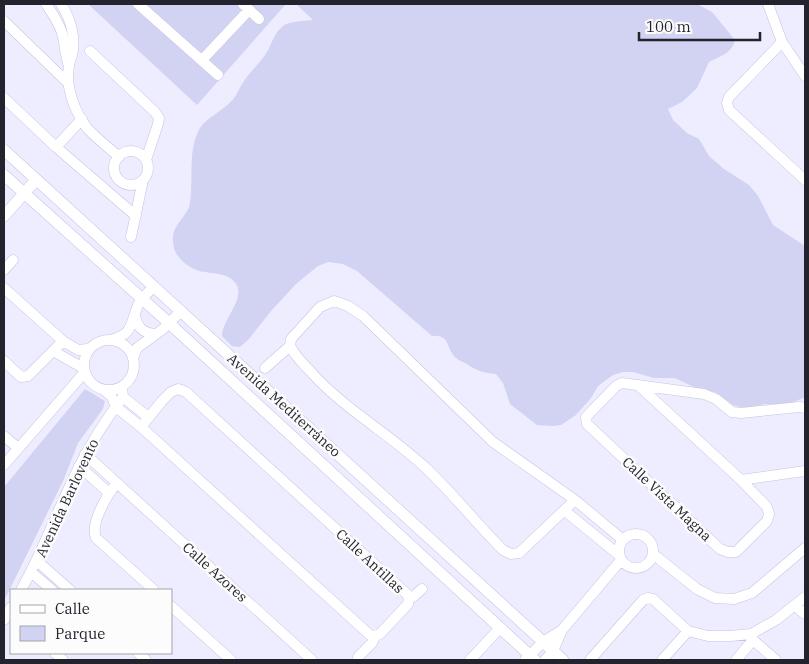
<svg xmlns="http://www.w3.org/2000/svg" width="809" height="664" font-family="'IBM Plex Serif',serif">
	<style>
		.green { fill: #d2d2f2 }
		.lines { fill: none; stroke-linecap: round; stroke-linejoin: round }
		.minor-casing { stroke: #c3c4e0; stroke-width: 11 }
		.tertiary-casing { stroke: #c3c4e0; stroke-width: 12 }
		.minor { stroke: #fff; stroke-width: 10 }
		.tertiary { stroke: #fff; stroke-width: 11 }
		.labels { text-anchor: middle; stroke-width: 5; stroke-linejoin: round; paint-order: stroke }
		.street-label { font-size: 14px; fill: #23232e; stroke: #fcfcfc }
	</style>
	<rect width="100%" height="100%" fill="#ededff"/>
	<!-- green -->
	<path class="green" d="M88,4h198l-89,101z
		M296,4h401l15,8 23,28c-3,13 -14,16 -26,22l-12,26 -15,14 -14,7 5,11 14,13 12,6 10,17 15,13 25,16 9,11 15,29 32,21v151l-11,5 -15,3 -14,-1 -18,4 -7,-1 -7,-2 -18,-13 -19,-4 -21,-10h-21l-21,-6h-10l-10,3 -15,11 -7,12 -15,17 -15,10 -9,1 -15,-1 -27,-21 -7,-21 -7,-9c-12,-1 -19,-3 -29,-10 -3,-2 -8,-3 -11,-6 -10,-8 -5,-24 -24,-22l-75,-65 -14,-7 -15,-2 -10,4 -22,18 -25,27 -23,29 -8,7 -8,-1 -10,-10c0,-16 24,-38 14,-52 -7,-11 -20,-10 -31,-12 -12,-1 -28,-12 -31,-24 -6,-23 14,-30 16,-45 4,-25 -3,-52 10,-75 6,-10 26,-19 34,-30 3,-4 5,-9 8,-14 6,-10 16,-19 23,-29 8,-11 7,-20 18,-29 7,-5 21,-5 30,-6z
		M85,389l20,12 -2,8 -25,34 -15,38 -59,120v-114z"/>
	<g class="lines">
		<defs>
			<path id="minor" d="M46,4c6,9 13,19 16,29 3,11 3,22 7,33
				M61,4c10,15 15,34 11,51 -1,4 -3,8 -3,11 -4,21 6,46 18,62 9,10 21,19 32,29
				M138,4l80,71
				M243,4l16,15
				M768,4l14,38 23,34
				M4,21l64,62
				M782,42l-53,55 -2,6 2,7 76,70
				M90,51l65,61 4,6 -1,6 -12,36
				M202,60l47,-50
				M4,98l52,49 80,69
				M56,147l26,-28
				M114 168a17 17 0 1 1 34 0a17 17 0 1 1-34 0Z
				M131,237l12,-57
				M4,270l9,-10
				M4,288l59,53 15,9 10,-1
				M135,316c3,12 8,17 20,18
				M84 365a25 25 0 1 1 50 0a25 25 0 1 1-50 0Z
				M110,340c24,-6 20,-16 28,-35 3,-7 10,-13 16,-18
				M290,346c5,10 13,18 21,26 34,38 79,62 116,97 27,26 50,55 76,81l8,4 8,-1 56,-53
				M53,351l30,17
				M133,358l4,-10 26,-19 18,-18
				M4,361l17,16 7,-1 35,-35
				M265,368l25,-22 1,-7 29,-32 14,-6 14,5 15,10 130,126 82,58 48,40
				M638,385l103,95 26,27 2,7 -2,7 -31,31h-8l-8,-3 -133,-125 -1,-7 30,-31 6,-3 82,11 12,5 16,13 9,1 58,-6 6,1
				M104,390l8,7 4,10 25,20 229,208 5,1 5,-2 28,-30 1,-5
				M123,397l25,20
				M141,427l21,-26 9,-9 7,-3 8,3 221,202 2,5
				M4,436l14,12
				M85,454l227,206
				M4,465l80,-92
				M79,466l30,27
				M741,480l64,-9
				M117,483c-10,12 -27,40 -21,55l58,52
				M565,511l54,44
				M619 551a17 17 0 1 1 34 0a17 17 0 1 1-34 0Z
				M653,554l44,35 18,9 19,1 18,-6 53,-45
				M37,561l33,29
				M31,572l21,18
				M21,590c23,-40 38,-84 59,-125 12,-24 27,-47 43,-68l-1,-10
				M409,599l5,-3 8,-7
				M171,606l60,54
				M795,606l10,8
				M4,620l7,-13
				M751,634l2,6 23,20
				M55,653l8,7
				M138,653l8,7
				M358,657l14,-14 3,-7
				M470,660l30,-32
				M525,660l18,-18 19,-12 59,-70
				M545,660l8,-9 9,-21
				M590,660l53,-60 5,-2 5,1 35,32 20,5h22l21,-2 25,-14 29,-23
				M662,660l26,-29
				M736,660l17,-20"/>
			<path id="tertiary" d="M4,150l559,510
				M4,175l165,148 366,337
				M4,216l32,-36"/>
		</defs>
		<!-- minor casing -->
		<use href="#minor" class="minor-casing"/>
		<!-- tertiary casing -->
		<use href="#tertiary" class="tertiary-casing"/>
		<!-- minor -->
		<use href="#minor" class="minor"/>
		<!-- tertiary -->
		<use href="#tertiary" class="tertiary"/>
	</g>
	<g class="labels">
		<!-- street labels -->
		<g class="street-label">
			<text transform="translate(284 405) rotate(42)" y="5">Avenida Mediterráneo</text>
			<text transform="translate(67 498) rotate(-65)" y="5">Avenida Barlovento</text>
			<text transform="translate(667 499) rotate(43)" y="5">Calle Vista Magna</text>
			<text transform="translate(370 561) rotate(43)" y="5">Calle Antillas</text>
			<text transform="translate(215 572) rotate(42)" y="5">Calle Azores</text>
		</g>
	</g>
	<!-- border -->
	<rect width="809" height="664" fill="none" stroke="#23232e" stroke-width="10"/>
	<!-- legend -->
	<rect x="10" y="589" width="162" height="65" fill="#fcfcfc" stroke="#a5a5aa"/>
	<rect x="20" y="605" width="25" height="8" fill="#ffffff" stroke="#a5a5aa"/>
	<text x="55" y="614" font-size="15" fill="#23232e">Calle</text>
	<rect x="20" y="626" width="25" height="15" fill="#d2d2f2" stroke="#a5a5aa"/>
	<text x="55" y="639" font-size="15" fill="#23232e">Parque</text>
	<!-- scale -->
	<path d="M639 32v8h121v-8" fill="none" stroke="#23232e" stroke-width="2.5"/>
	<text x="646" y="32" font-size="15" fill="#23232e" stroke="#fcfcfc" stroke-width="4" paint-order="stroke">100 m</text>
</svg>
